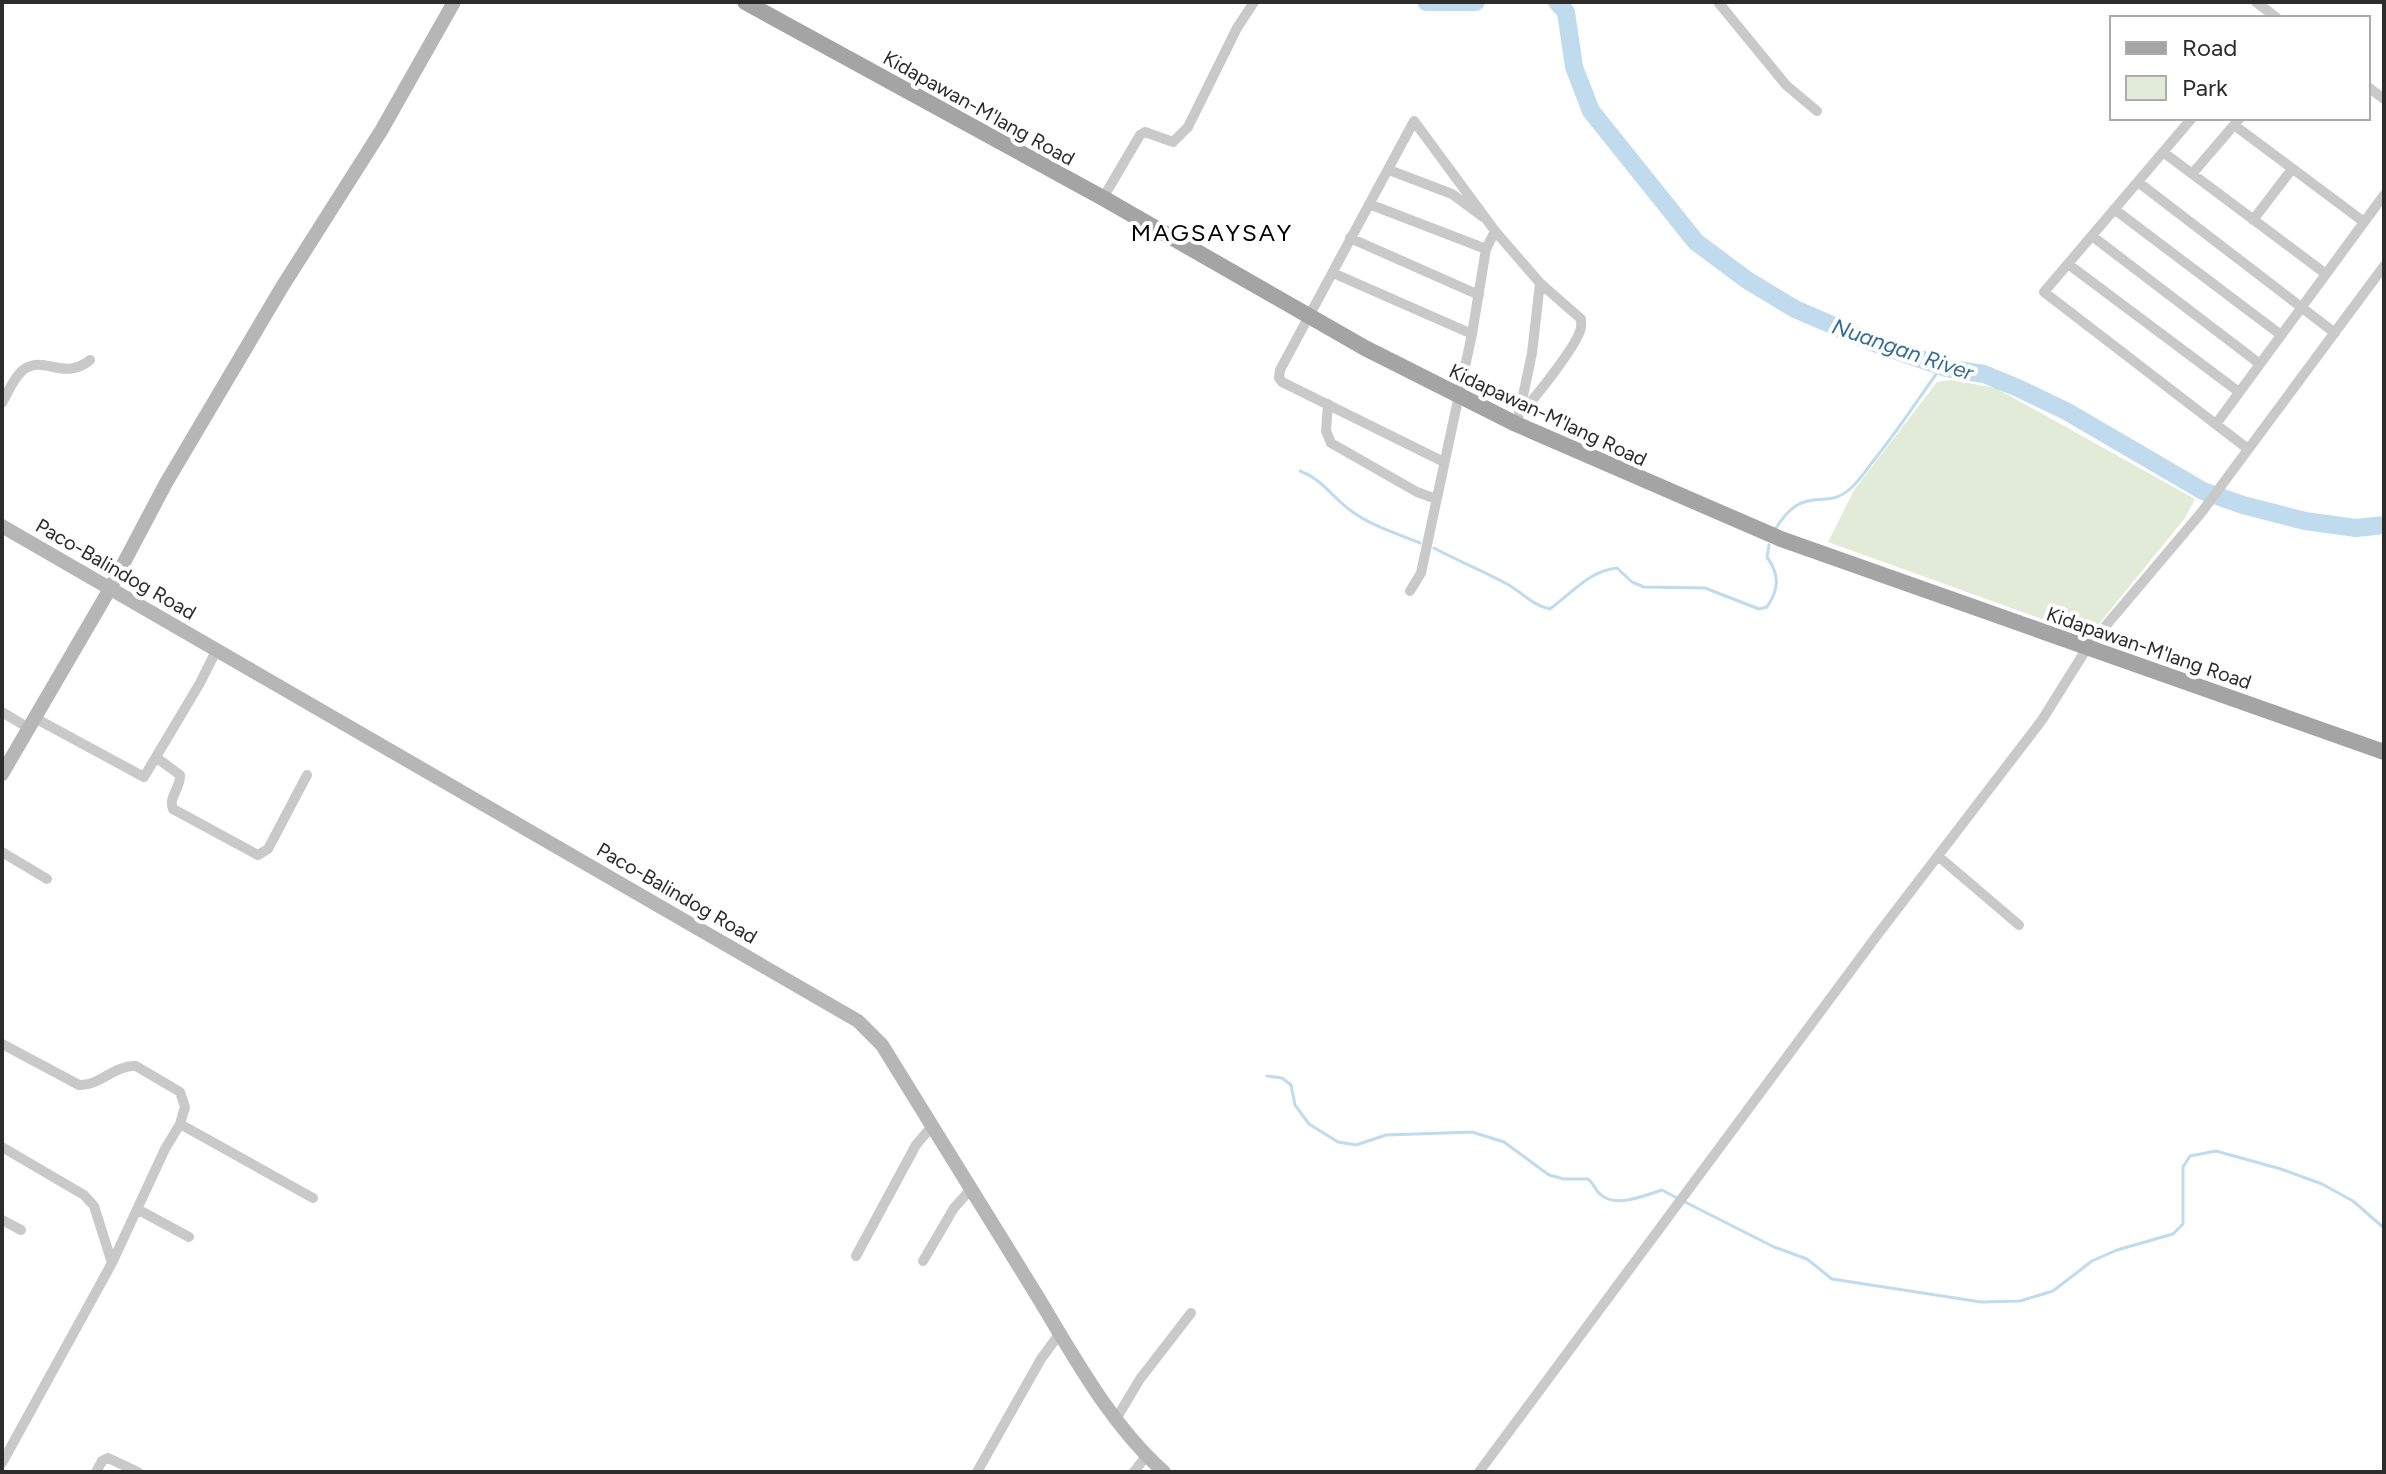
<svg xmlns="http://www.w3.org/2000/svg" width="2386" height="1474" font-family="Figtree,sans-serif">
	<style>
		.green { fill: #e1ebd7 }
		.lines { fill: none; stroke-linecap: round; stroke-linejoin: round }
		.stream { stroke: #c0dbee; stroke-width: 3 }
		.river { stroke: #c0dbee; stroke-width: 18 }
		.street { stroke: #c9c9c9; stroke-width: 10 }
		.secondary { stroke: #b6b6b6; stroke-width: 14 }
		.primary { stroke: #a4a4a4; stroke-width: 16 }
		.labels { text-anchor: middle; stroke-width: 8; stroke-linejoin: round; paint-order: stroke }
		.street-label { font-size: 20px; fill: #2c2c2c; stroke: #fff }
		.water-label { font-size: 22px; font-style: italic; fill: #336c95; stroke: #fff }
		.quarter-label { font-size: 24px; letter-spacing: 2px; fill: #000; stroke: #fff }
	</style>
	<rect width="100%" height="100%" fill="#fff"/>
	<!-- green -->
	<path class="green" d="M1951,380l45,8 199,111 -10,19 -96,118 -261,-94 26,-52 83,-108z"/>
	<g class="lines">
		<!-- stream -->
		<path class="stream" d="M1300,471c22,8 32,26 50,39 21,16 46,23 70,33
			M1776,528c29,-46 48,-16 74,-39 9,-8 17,-20 24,-29 23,-28 42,-58 63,-87l9,-5
			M1434,548c24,13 50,23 73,36 15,8 26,22 43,25 22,-16 39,-38 67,-41l15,14 12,5 61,1 54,21 8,-2c12,-18 13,-32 0,-50l2,-12
			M1267,1076l15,2 9,7 4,20 14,19 29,18 18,3 30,-10 86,-3 32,10 45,33 15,4h24c7,5 6,10 12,15 15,15 45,1 62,-4l15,8
			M1685,1202l89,45 33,12 25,20 149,23 39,-1 33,-10 39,-30 25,-11 56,-16 10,-10v-57l7,-11 26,-5 65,18 41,15 31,17 31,27"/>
		<!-- river -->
		<path class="river" d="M1426,2h50
			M1557,2l9,10 8,55 17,44 105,131 51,38 48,29 79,34 72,25 38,6 34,14 48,23 137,80 40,14 62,16 51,7 28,-3"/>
		<!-- street -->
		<path class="street" d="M1718,2l68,83 31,26
			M2256,2l21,16
			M2368,87l16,12
			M2192,118l-148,174 204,157
			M2234,125l130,97
			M2163,152l163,122
			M1389,170l63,24 31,23
			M2192,174l48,-56
			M2138,182l197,151
			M1103,198l37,-63 5,-3 28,10 15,-15 49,-99 17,-26
			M1369,204l117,45
			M2114,209l167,126
			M2253,220l39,-51
			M2092,236l168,128
			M1350,238l129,57
			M2068,264l171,128
			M1333,273l139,61
			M2,403c6,-10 11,-25 21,-33 22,-16 40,12 67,-10
			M1328,404l-2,27 5,12 86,49 19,7
			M1519,415l13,-62 8,-70
			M2216,424l168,-229
			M1444,462l-162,-80 -3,-4 1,-8 134,-249 81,110 45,52 41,36c0,4 1,8 -1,12 -4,14 -49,75 -61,81
			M1410,591l11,-18 51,-239 14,-85 9,-18
			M2,712l25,15
			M33,717l111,60 56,-94 16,-32
			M157,758l23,17c1,13 -12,22 -7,34l85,46 10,-6 39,-74
			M2,852l45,27
			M1938,856l81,69
			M2,1044l77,41c21,1 35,-20 57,-19l44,26 5,15 -5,17 -15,25 -53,114 -110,200
			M180,1124l133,74
			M2,1147l82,48 10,11 18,57
			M137,1209l52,28
			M2,1220l19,10
			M856,1256l60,-111 16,-19
			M923,1261l31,-53 17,-19
			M1116,1419l24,-40 51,-66
			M96,1472l6,-11 6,-3 30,14
			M977,1472l64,-113 19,-26
			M1134,1472l12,-16
			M1479,1472l399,-538 164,-214 45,-72 114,-135 183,-247"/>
		<!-- secondary -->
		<path class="secondary" d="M2,526l856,495 24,24c51,83 103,166 154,249 37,61 74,130 128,178
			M2,774l109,-187 55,-104 116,-196 99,-156 73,-129"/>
		<!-- primary -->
		<path class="primary" d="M745,2l358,196 262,150 151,76 265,115 603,213"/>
	</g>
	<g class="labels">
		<!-- street labels -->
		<g class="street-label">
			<text transform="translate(979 108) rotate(29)" y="7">Kidapawan-M'lang Road</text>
			<text transform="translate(1548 415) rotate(25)" y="7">Kidapawan-M'lang Road</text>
			<text transform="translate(116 569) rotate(30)" y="7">Paco-Balindog Road</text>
			<text transform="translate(2149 648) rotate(19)" y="7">Kidapawan-M'lang Road</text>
			<text transform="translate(677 893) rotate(30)" y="7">Paco-Balindog Road</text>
		</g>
		<!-- water labels -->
		<g class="water-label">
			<text transform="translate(1903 349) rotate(19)" y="8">Nuangan River</text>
		</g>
		<!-- quarter labels -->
		<g class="quarter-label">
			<text x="1212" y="241">MAGSAYSAY</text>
		</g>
	</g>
	<!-- border -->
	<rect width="2386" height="1474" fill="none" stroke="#2c2c2c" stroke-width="8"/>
	<!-- legend -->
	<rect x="2110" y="16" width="260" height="104" fill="#ffffff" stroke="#ababab" stroke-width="2"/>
	<rect x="2126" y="42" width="40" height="12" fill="#a4a4a4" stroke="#ababab" stroke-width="2"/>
	<text x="2182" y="56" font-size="24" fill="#2c2c2c">Road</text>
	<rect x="2126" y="76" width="40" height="24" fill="#e1ebd7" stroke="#ababab" stroke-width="2"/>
	<text x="2182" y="96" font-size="24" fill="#2c2c2c">Park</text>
</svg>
